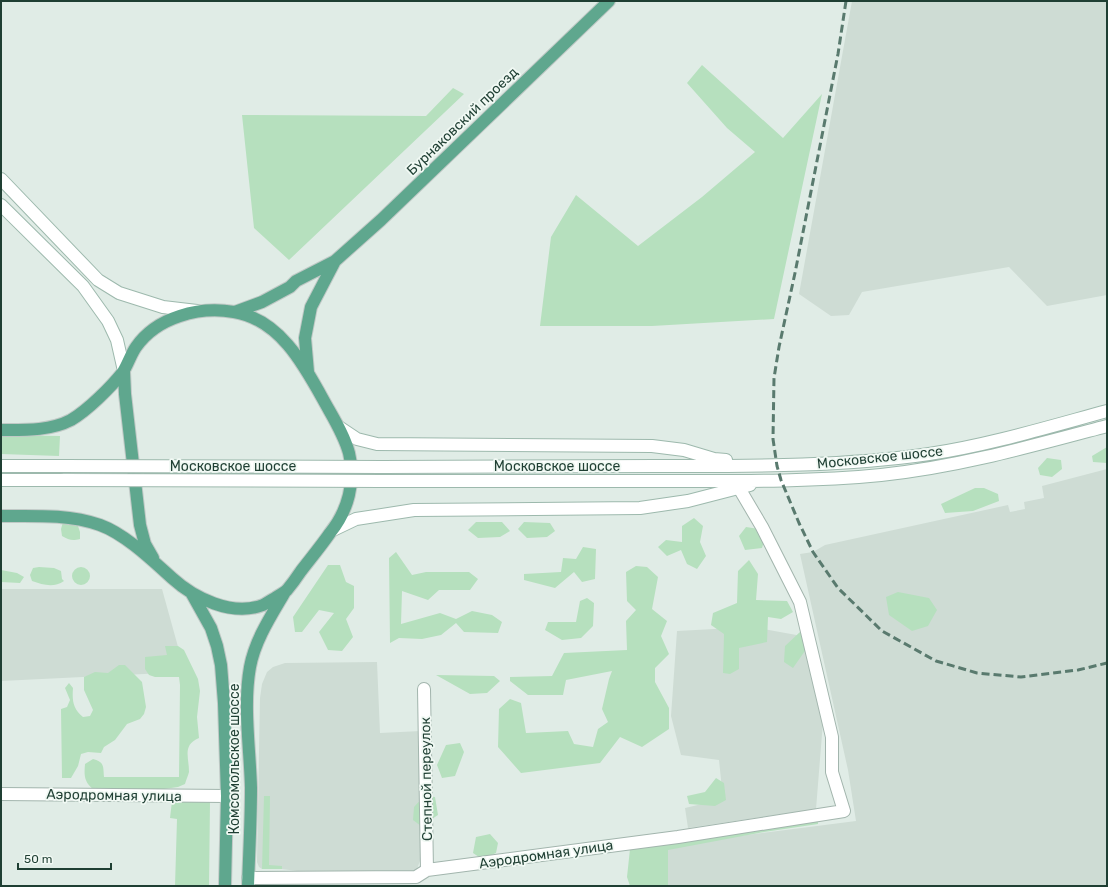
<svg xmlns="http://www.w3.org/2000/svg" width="1108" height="887" font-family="Rubik,sans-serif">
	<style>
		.built { fill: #cedcd4 }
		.green { fill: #b6e0be }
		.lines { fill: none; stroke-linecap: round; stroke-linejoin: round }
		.street-casing { stroke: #a2b5ad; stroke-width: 14 }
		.secondary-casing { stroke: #9db9ad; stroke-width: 14 }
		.primary-casing { stroke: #c0c9c6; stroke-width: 14 }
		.street { stroke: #fff; stroke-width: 12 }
		.secondary { stroke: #fff; stroke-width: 12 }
		.primary { stroke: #5fa78e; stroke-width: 12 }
		.rail { stroke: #597a6e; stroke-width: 3; stroke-dasharray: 8 4; stroke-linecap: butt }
		.secondary-bridge-casing { stroke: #9db9ad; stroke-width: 14; stroke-linecap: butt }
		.secondary-bridge { stroke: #fff; stroke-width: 12 }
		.labels { text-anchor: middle; stroke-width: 3.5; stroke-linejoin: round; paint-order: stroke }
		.street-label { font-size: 14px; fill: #1f3f33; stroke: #f1f9f4 }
	</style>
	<rect width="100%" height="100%" fill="#e0ece6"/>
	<!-- built -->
	<path class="built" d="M852,1h255v294l-60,11 -38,-39 -147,25 -13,23 -18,1 -32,-22z
		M1107,469v417h-445l-2,-40 196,-25 -8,-51 -48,-216 13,-2 12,-7 183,-40 2,7 15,-3 -1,-7 20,-4 -2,-12z
		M1,589h161l23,83 -184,9z
		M752,627l50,9 21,86 -7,87 -128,19 -3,-20 38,-9 -4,-39 -38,-5 -10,-39 6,-85z
		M377,662l3,71 41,-2v127l-4,11 -10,5h-88l-37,-5h-20l-3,-2 -2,-5 3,-164 2,-14 5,-12 6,-5 12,-4z"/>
	<!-- green -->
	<path class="green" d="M702,65l81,73 39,-44 -48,225 -122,7h-112l11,-89 25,-42 62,51 64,-49 53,-45 -28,-24 -40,-45z
		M453,88l11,6 -175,166 -35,-32 -12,-113 184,1z
		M1,435l59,1 -1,20 -58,-2z
		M1107,447v16l-14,-1 -1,-6z
		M1047,458l14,2 1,9 -10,8 -12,-2 -2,-7z
		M975,488h9l14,6 1,7 -26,10 -28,2 -4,-9z
		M694,518l9,8 -3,16 6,14 -9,13 -10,-5 -6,-14 -14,6 -9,-9 8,-7 16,2v-16z
		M63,522l9,1 6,3 2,6v7c-8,2 -11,1 -18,-3l-1,-7z
		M476,522h26l8,9 -10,6 -22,1 -10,-8z
		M524,522l26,1 5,8 -8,6 -20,1 -9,-9z
		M746,527l13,2 6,9 -3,10 -17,2 -6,-14z
		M583,547l13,2 -1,30 -13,3 -8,-10 -19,16 -31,-8v-6l37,-2 2,-14 13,1z
		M396,552l16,23 14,-3h43l9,7 -8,11h-31l-11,10 -26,-9 -1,33 39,-11 16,6 16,-8 20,4 10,7 -4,11 -34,-1 -8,-9 -15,12 -19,4 -23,-1 -9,5 -1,-85z
		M749,560l9,14 -2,26 31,1 6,11 -12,7 -13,-2 -1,25 -28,6v21l-9,5 -7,-1 1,-39 -13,-9 2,-12 24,-10 1,-32z
		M328,565h12l6,17 8,4v22l-8,11 7,18 -11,14 -14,-1 -9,-18 15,-19 -15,-3 -17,22h-7l-2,-15z
		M636,566l11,1 11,10 -6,32 15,12 -6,15 8,18 -14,14v14l14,26v21l-27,18 -22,-10 -20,26 -79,10 -23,-26 1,-38 11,-10 11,4 5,30 42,-2 6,13 19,3 5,-18 10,-7 -6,-13 7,-30 3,-8 -46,9 -3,15h-35l-18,-14v-4l42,-1 12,-23 63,-3 -1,-29 10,-11 -9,-9 -1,-29z
		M72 576a9 9 0 1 1 18 0a9 9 0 1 1-18 0Z
		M39,567l15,1 7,3 1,8 2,2c-10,7 -21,4 -32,0l-2,-6 3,-7z
		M1,570l16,3 7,4 -4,6 -19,-1z
		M898,592l31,6 8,12 -9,16 -16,5 -23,-16 -3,-18z
		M587,598l7,5 -1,23 -12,12 -19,2 -17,-10 3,-8h28l4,-21z
		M800,632l4,2 3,14 -14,20 -9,-6 1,-16z
		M165,646h13l6,4 14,29 2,12 -3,26 2,21c-17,7 -10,19 -10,34 -1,4 -3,8 -4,12l-7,3 -14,2 -14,3 -57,-3c-9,-7 -9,-14 -8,-25l8,-5c12,3 10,8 11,18h75l1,-92 -1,-8h-24l-6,-2 -4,-6v-12l22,-2z
		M119,665h6l17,17 4,25 -2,7 -4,5 -13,5 -12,16 -11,7 -3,6 -13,-1 -7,2 -3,12 -7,12h-9l-1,-69 6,-2 3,-7 -5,-12 4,-5 4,5c-1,13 0,21 10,29l7,-1 3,-6 -9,-20v-13l11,-5 13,1z
		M436,675l58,1 6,5 -13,12 -17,1z
		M460,743l4,9 -9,24 -13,2 -5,-13 9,-20z
		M716,778l8,5 2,17 -11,6 -26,-2 -2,-8 18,-4z
		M264,796h6l-1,69 13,1v3h-20z
		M424,796l11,1 3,18 -17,11 -8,-6 1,-13z
		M172,801l38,1 -1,84h-34l2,-67 -7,-1z
		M818,817v7l-54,8 -96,18v36h-38l-3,-9 3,-28z
		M490,834l8,9 -2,10 -14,6 -9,-6 3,-16z"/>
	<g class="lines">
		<defs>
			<path id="street" d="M424,689l3,181
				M1,794l226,2
				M248,878l168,-1 11,-7 251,-33 166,-26 -12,-39v-35l-32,-135 -38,-75 -23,-39"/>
			<path id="secondary" d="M1,179l97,101 21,13 44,14 34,4
				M1,205l82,81 25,35 9,19 7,31
				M339,427l18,12 20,5 275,2 32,4 30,9 12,1
				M1,466h59
				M383,467c91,-1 183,-1 275,-1 90,0 181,1 271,-12 60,-9 119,-27 178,-43
				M1,480h59
				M382,481c93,0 186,0 279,0 74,0 147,1 220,-6 77,-8 151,-29 226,-49
				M333,530l23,-11 58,-9 226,-2 48,-7 62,-16"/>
			<path id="primary" d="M235,312l27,-10 28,-15 6,-6 39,-20 46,-41 228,-219
				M124,371l1,23 15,131 5,19 8,14
				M308,372l-3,-34 6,-31 24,-46
				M1,430c23,0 49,1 70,-10 17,-10 40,-33 52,-48 5,-8 8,-18 13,-25 21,-30 63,-41 98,-35 49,8 73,59 95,98 8,14 16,28 20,43 7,28 -1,58 -19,80 -9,13 -19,25 -29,38 -4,6 -9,13 -14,19 -3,3 -8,5 -12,8 -4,2 -8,5 -12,7 -31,12 -69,-7 -91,-27 -20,-18 -47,-44 -72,-53 -32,-11 -66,-9 -99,-9
				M192,594l19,34 6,18 4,19 3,38 3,93 -2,90
				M248,886c1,-32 3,-65 3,-98 -1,-39 -8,-82 -1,-121 5,-27 21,-51 35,-75"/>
		</defs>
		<!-- street casing -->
		<use href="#street" class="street-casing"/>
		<!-- secondary casing -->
		<use href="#secondary" class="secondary-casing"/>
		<!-- primary casing -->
		<use href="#primary" class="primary-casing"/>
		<!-- street -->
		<use href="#street" class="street"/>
		<!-- secondary -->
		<use href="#secondary" class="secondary"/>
		<!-- primary -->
		<use href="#primary" class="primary"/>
		<!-- rail -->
		<path class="rail" d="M846,1l-8,53 -43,219 -16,74 -5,31 -1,61 4,27 4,14 18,43 14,29 25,36 44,43 54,30 41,12 44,4 57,-7 29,-7"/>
		<defs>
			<path id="secondary-bridge" d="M60,466l323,1
				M60,480l322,1"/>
		</defs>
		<!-- secondary-bridge casing -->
		<use href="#secondary-bridge" class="secondary-bridge-casing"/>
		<!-- secondary-bridge -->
		<use href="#secondary-bridge" class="secondary-bridge"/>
	</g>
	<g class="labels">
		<!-- street labels -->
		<g class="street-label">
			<text transform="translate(462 121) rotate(-44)" y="5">Бурнаковский проезд</text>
			<text transform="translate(880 457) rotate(-6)" y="5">Московское шоссе</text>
			<text x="233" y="471">Московское шоссе</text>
			<text x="557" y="471">Московское шоссе</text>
			<text transform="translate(234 759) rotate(-90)" y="5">Комсомольское шоссе</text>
			<text transform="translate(426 779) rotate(-91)" y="5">Степной переулок</text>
			<text transform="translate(114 795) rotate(1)" y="5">Аэродромная улица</text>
			<text transform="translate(546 854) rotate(-8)" y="5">Аэродромная улица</text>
		</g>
	</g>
	<!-- border -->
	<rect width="1108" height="887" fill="none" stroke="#1f3f33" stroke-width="4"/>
	<!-- scale -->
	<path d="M18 863v6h93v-6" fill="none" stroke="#1f3f33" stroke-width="2"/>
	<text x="24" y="863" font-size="12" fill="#1f3f33" stroke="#f1f9f4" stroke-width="3" paint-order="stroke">50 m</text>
</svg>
